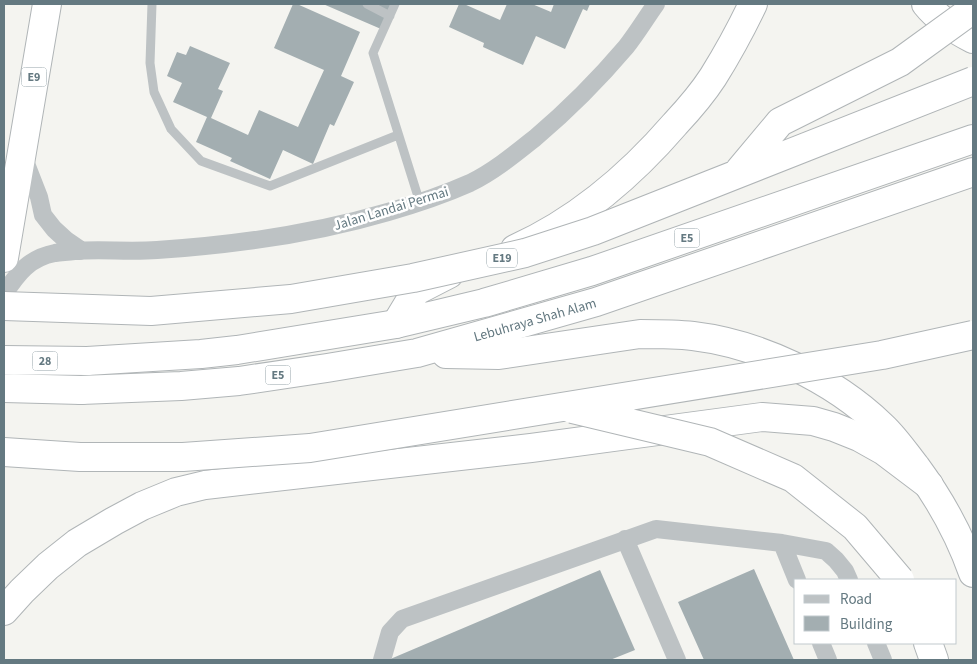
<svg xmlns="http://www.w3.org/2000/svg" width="977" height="664" font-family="'Source Sans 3',sans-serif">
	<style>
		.building { fill: #a3aeb1 }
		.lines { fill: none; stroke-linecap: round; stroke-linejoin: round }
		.trunk-casing { stroke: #b0b5b7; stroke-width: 30 }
		.motorway-casing { stroke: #b0b5b7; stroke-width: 30 }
		.service { stroke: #bdc2c4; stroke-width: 9 }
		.minor { stroke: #bdc2c4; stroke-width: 18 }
		.trunk { stroke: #fff; stroke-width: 28 }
		.motorway { stroke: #fff; stroke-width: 28 }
		.motorway-bridge-casing { stroke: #b0b5b7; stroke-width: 30; stroke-linecap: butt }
		.motorway-bridge { stroke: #fff; stroke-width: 28 }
		.labels { text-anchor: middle; stroke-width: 5; stroke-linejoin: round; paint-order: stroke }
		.shield { fill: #fff; stroke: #92a1a7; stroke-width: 1 }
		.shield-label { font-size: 12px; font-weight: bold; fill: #647981 }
		.street-label { font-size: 14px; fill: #647981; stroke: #fff }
	</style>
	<rect width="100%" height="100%" fill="#f4f4f0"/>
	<!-- building -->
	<path class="building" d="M293,4h4l63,28 -19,44 13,6 -20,44 -4,-2 -17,40 -30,-14 -13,29 -40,-18 2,-3 -36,-16 11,-25 -34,-15 9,-19 -15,-7 10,-24 9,3 4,-9 40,17 -12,26 5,2 -12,27 37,17 11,-25 39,17 26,-57 -50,-22z
		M323,4h69l-11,25z
		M459,4h5l36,16 7,-16h25l19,8 3,-8h36l-3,7 -4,-2 -18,40 -29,-13 -13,29 -40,-18 1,-4 -35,-16z
		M754,569l40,91h-90l-26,-58z
		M600,570l35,80 -25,10h-222z"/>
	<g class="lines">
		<defs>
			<path id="trunk" d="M4,360l83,1
				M4,388l77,2"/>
			<g id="motorway">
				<path d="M926,4c12,15 29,26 47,35"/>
				<path d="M515,249c62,-28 116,-74 160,-125 14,-15 27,-30 38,-47 15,-24 28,-48 40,-73"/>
				<path d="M4,258l43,-254"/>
				<path d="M396,324l20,-33 33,-17"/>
				<path d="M446,354l53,1 141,-21c18,0 36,0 53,2 67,8 140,43 189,90 13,12 23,27 34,41 25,34 43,66 57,106"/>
				<path d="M87,361l114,-7 36,-4 159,-26 88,-21 108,-32 381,-132"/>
				<path id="s1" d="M81,390l100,-4 58,-5 88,-13 90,-15 179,-51 377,-130"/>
				<path d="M4,611l18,-20 26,-25 29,-23 37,-22 28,-15 34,-14 29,-7 326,-37 231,-31 51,4 21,6 25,10 25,14 45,34"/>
				<path d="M928,643l6,17"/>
			</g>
		</defs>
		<!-- trunk casing -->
		<use href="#trunk" class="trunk-casing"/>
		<!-- motorway casing -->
		<use href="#motorway" class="motorway-casing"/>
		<!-- service -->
		<path class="service" d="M152,4l-2,59 4,29 17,37 30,32 69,25 128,-51
			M367,4l23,12
			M395,4l-22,49 47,150"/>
		<!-- minor -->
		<path class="minor" d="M23,156l16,41 4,18 11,14 12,11 16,11
			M4,294c14,-21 25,-36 51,-41 6,-1 13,-1 19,-2 27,-2 55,1 83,-1 78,-5 156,-16 231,-38 28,-8 55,-17 82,-29 23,-11 45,-29 65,-45 33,-28 63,-58 91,-91 11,-14 20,-29 30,-43
			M625,539l52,121
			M782,543l15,37
			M821,643l7,17
			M876,643l7,17
			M382,660l8,-28 12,-13 254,-90 126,14 44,8 10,9 9,11 4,9"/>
		<!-- trunk -->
		<use href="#trunk" class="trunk"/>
		<!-- motorway -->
		<use href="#motorway" class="motorway"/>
		<defs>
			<path id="motorway-bridge" d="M739,171l41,-49 120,-60 73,-53
				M4,306l147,5 140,-12 122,-21 112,-25 68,-22 380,-150
				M572,409l138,33 83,36 62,49 45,53
				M4,452l76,5h103l127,-9 572,-93 91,-20"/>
		</defs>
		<!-- motorway-bridge casing -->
		<use href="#motorway-bridge" class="motorway-bridge-casing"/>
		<!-- motorway-bridge -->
		<use href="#motorway-bridge" class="motorway-bridge"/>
	</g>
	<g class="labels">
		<!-- shield labels -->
		<g class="shield">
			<rect x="21.5" y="67.5" width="25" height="19" rx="4"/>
			<rect x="674.5" y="228.5" width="25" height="19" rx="4"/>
			<rect x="487" y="248.5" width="30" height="19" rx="4"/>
			<rect x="32.5" y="351.5" width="25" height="19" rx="4"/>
			<rect x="265.5" y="365.5" width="25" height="19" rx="4"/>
		</g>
		<g class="shield-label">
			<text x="34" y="81">E9</text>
			<text x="687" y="242">E5</text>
			<text x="502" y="262">E19</text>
			<text x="45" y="365">28</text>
			<text x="278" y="379">E5</text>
		</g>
		<!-- street labels -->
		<g class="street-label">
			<text transform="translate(391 208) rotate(-17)" y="5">Jalan Landai Permai</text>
			<text dy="5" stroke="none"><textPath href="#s1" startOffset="461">Lebuhraya Shah Alam</textPath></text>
		</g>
	</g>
	<!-- border -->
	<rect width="977" height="664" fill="none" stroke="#647981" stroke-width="10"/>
	<!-- legend -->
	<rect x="794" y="579" width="162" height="65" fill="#ffffff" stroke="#c1c9cd"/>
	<rect x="804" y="595" width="25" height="8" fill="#bdc2c4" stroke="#c1c9cd"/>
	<text x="840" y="604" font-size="15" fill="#647981">Road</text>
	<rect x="804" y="616" width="25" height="15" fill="#a3aeb1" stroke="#c1c9cd"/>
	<text x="840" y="629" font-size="15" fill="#647981">Building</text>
</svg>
